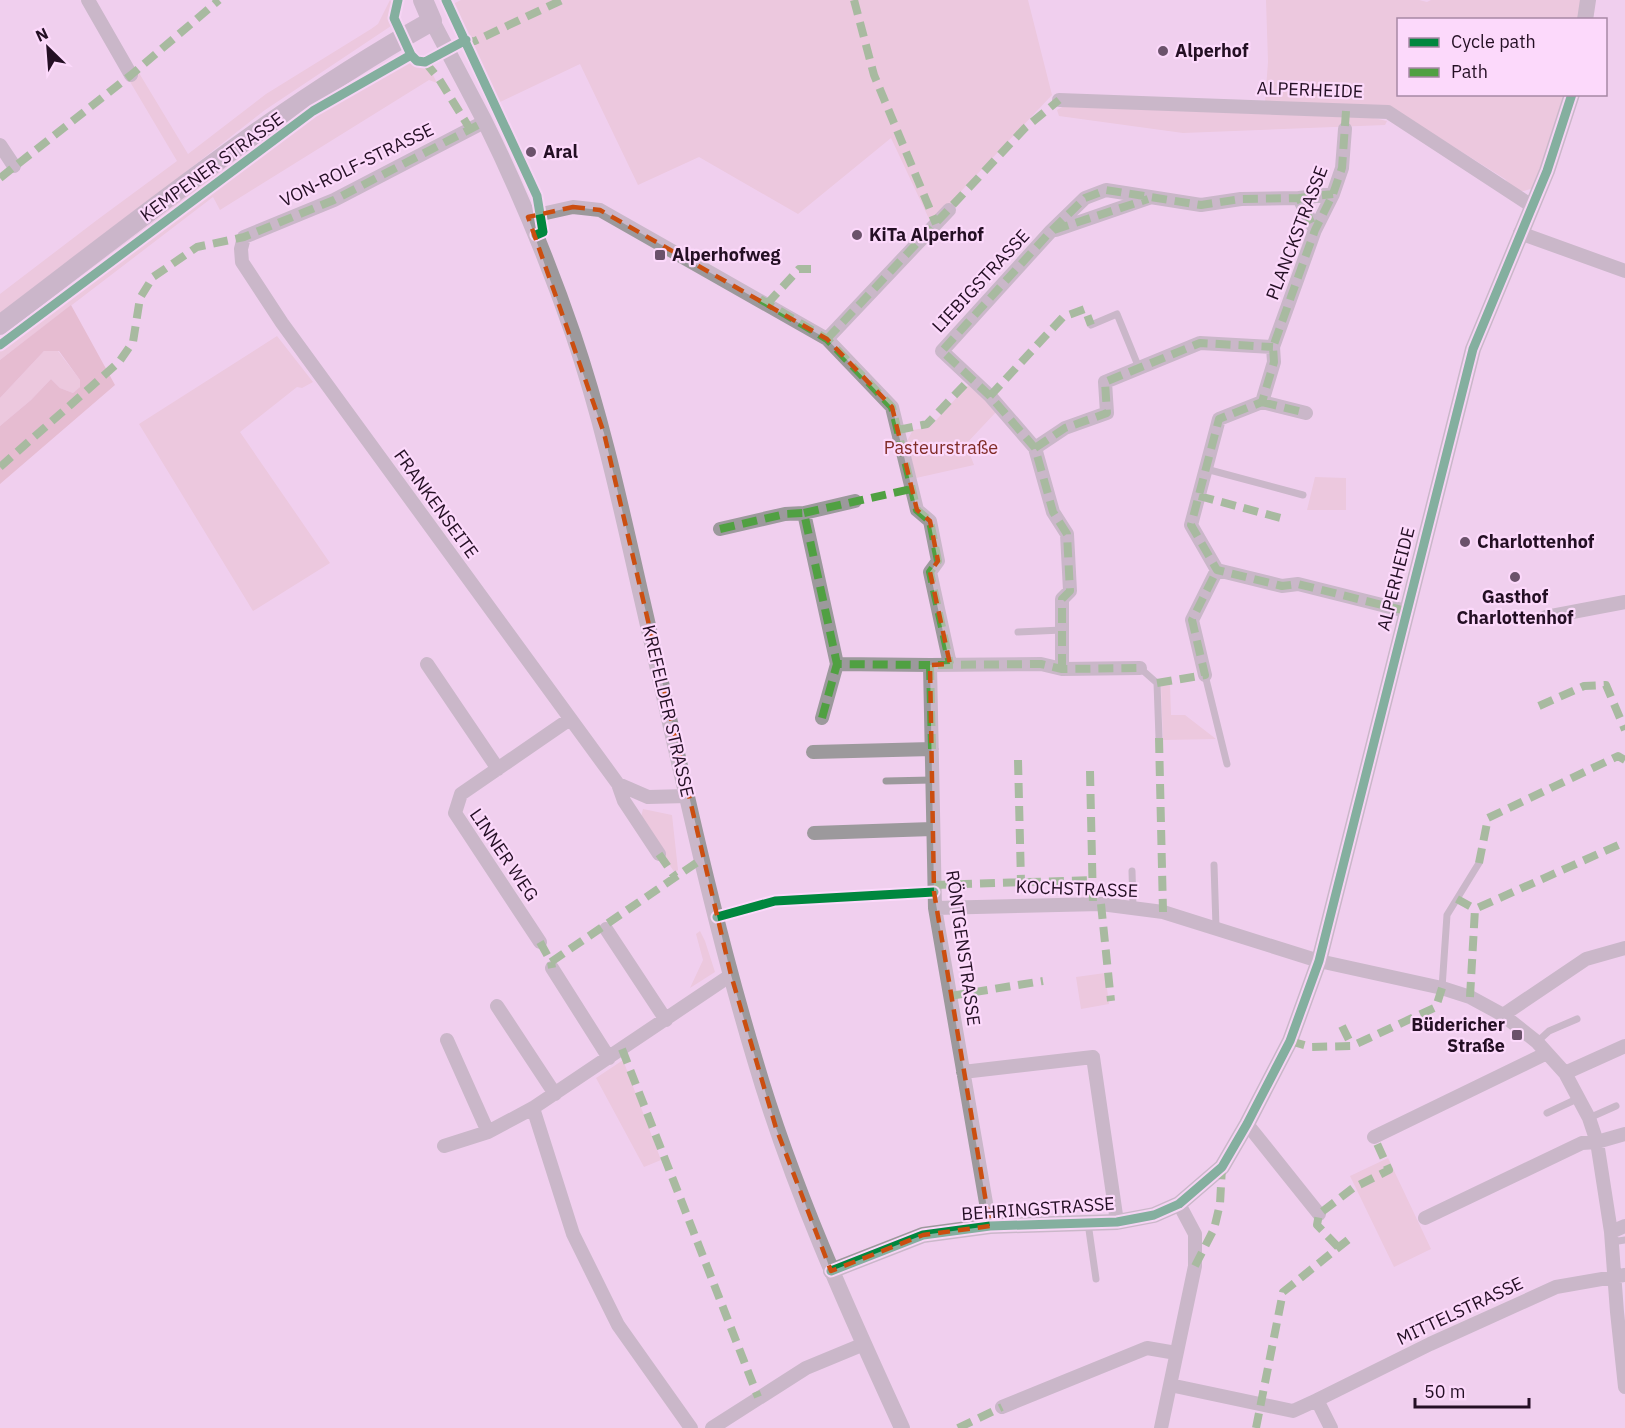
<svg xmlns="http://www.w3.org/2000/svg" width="1625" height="1428" font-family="'IBM Plex Sans',sans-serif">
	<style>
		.green { fill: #e6bec9 }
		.forest { fill: #d9a4ad }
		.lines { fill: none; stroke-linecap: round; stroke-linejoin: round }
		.service { stroke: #9c999c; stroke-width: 7 }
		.minor { stroke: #9c999c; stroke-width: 14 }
		.tertiary { stroke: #9c999c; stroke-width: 16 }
		.secondary { stroke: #9e989e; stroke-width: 20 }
		.quiet { stroke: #50a042; stroke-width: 8; stroke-dasharray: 15 8; stroke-linecap: butt }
		.cycleway-casing { stroke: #fcd9fb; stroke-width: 13 }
		.cycleway { stroke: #00873e; stroke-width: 9 }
		.marked { fill: none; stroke: #cb4e10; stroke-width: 4.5; stroke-dasharray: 12 8; stroke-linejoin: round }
		.poi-dot { fill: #6b526b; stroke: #fcd9fb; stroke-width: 2 }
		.labels { text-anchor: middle; stroke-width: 4.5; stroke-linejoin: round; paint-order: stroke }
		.poi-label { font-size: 18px; font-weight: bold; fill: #240f24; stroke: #fcd9fb; text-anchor: start }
		.street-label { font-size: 18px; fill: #240f24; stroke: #fcd9fb }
		.park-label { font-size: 18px; fill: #802c27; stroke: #fcd9fb }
	</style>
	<rect width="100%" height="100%" fill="#f0cfee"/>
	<!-- green -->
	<path class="green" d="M390,0l4,9 -3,17 -126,84 -265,207v-23l97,-74 80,-59 -48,-81 10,-7 49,81 78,-60 105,-65 7,-5z
		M461,0h567l24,95 -121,128 -40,-85 -93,76 -99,-57 -61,28 -58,-121 -82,39 -47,-98z
		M1266,0h153l8,2 4,-2h151l-3,19 -181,1v74l168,1 -33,93 -9,3h-9l-10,-12 -118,-74 -51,1 -71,-4 3,-40z
		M418,53l8,8 11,22 -8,-3 -209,130 -7,-13 -213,163v-22l201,-153 105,-74 77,-48 19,-9z
		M1064,106l305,11 18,4 -2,4 -202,8 -124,-17 -2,-6z
		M277,336l36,46 -11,6 -5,-1 -57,45 90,131 -77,48 -114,-187z
		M44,351h14l22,29v7l-7,6 -13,-5 -9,-9 -20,21 -31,26v-28z
		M968,385l29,26 -31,33 8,21 -58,13 -9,-37 6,-11 17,-3z
		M1315,477l31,1v32h-39z
		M1170,685l1,30h14l31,24 -53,1 -2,-54z
		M643,809l29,6 6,55 -3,3 -35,-52z
		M700,931l5,10 10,31 -25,16 13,-28 -7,-26z
		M1105,973l4,31 -28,5 -5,-32z
		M623,1060l38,100 -17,7 -48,-89z
		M1388,1158l43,91 -37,18 -44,-91z"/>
	<!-- forest -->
	<path class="forest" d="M71,305l44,80 -115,99v-58l31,-26 20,-21 9,9 13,5 7,-6v-7l-21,-29h-15l-44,47v-38z"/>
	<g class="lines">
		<!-- service -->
		<path class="service" d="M1091,325l26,-11 22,54
			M1206,469l97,26
			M1018,632l44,-2
			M1140,668l17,15 2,55
			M1205,675l22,89
			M886,781l46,-1
			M1214,865l2,62
			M1132,871l1,36
			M1442,988l5,-73 32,-52
			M1537,1042l12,-11 28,-12
			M1547,1113l32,-15
			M1589,1118l27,-12
			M1088,1223l8,56
			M1612,1242l13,-2"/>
		<!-- minor -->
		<path class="minor" d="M88,0l43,75
			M1059,100l329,12 144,94
			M484,122l-150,78 -90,37 -3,12 1,13 40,61 336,461 30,13 40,-1
			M1345,129l-3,39 -9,26 -18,36 -42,117 1,15 -12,40 -43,17 -28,106 26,45 65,16 16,-2 108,27
			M0,145l14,21
			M1299,198l34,-4
			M528,217l45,-10 27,3 227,129 65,68 25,103 13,11 8,40 -8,11 20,92
			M1056,230l93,-32
			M1520,233l105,38
			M827,339l122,-129
			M1262,402l44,11
			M1035,448l30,-20 42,-15 -2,-31 95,-39 73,4
			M804,513l51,-12
			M720,529l65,-15 19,-1 33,151 93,1
			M1546,617l79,-15
			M427,664l71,105
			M1062,669v-70l8,-8 -3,-57 -14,-22 -18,-64 -45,-52 -48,-45 109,-120 34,-33 21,-8 95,15 40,-6 58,-1 16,32
			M1205,675l-13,-55 25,-50
			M822,718l15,-54
			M813,752l119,-3
			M618,784l6,17 35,53
			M814,833l118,-4
			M935,908l166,-4 62,8 156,49 123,27 28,9 33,18 34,27 28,31 24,45 8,24 14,90 6,80 8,75
			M606,929l60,91
			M540,942l-85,-129 6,-19 109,-75
			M552,968l57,90
			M497,1006l58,88
			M1503,1015l83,-56 39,-11
			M447,1040l41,92
			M963,1072l130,-15 24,165
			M1565,1073l60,-27
			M533,1108l40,126 45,91 73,103
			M1247,1124l72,90
			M1374,1137l173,-84
			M444,1146l44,-14 45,-24 198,-133
			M1425,1218l157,-75 15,-1 28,-8
			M990,1226l-55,-318 -5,-243 111,-1 21,5 78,-1
			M1611,1232l14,-6
			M1170,1385l123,26 24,-11
			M1002,1407l145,-59 29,5
			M712,1428l94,-60 58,-24
			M1161,1428l34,-162v-32l-16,-30
			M1331,1428l-14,-28 113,-56 126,-57 69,-12"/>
		<!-- tertiary -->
		<path class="tertiary" d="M1585,20l3,-20
			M432,21c17,33 35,66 52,99 34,69 64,141 89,214 29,85 48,173 68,261 36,155 68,312 114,465 37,127 92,248 147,368
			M831,1271l92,-36 67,-9 127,-4 37,-7 25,-11 43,-37 25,-43 43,-83 29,-80 154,-612 74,-178 25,-77"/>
		<!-- secondary -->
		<path class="secondary" d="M0,325c140,-106 278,-218 432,-304l-9,-21"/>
		<!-- quiet -->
		<path class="quiet" d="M854,0l20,75 62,149
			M463,42l12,-1 87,-41
			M425,62l14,17 31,50
			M1346,111l-4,57 -9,26 -18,36 -42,117 1,15 -12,40 -43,17 -28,106 26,45 65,16 16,-2 108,27
			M0,178l131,-103 88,-75
			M1299,198l34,-4
			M1054,230l94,-31
			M760,299l67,40 65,68 25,103 13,11 8,40 -8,11 20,92
			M767,304l32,-35h12
			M827,339l198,-211 34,-28
			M990,396l73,-79 22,-8 6,16
			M1262,402l44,11
			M898,430l29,-6 44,-46
			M1035,448l30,-20 42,-15 -2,-31 95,-39 73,4
			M0,467l119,-105 14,-20 7,-44 13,-21 44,-30 47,-10 90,-37 150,-78
			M1199,496l82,22
			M804,513l107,-24
			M720,529l65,-15 19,-1 33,151 93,1
			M1062,669v-70l8,-8 -3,-57 -14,-22 -18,-64 -45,-52 -48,-45 109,-120 34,-33 21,-8 95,15 40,-6 58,-1 16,32
			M1157,683l48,-8 -13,-55 25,-50
			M1539,706l45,-20 22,-1 19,45
			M822,718l15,-54
			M1159,738l4,174
			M932,749l-2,-84 111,-1 21,5 78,-1
			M1018,760l3,122
			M1090,771l3,133
			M659,854l16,23
			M1479,863l9,-45 130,-62 7,4
			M934,885l159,-5
			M1457,899l18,10
			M1101,904l10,97
			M540,942l11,20 1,6
			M551,962l151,-103
			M950,996l93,-15
			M1470,997l5,-88 150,-67
			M1342,1026l10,20
			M1290,1041l21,6 41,-1 84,-39 6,-19
			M622,1049l136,348
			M1338,1247l-21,-22 2,-11 34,-26 36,-18 -15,-33
			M1195,1266l19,-37 6,-25 2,-37
			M958,1428l44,-21
			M1256,1428l27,-136 71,-57"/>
		<defs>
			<path id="cycleway" d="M398,0l-4,18 17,37 6,6 8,1 41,-22
				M446,0l91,196 6,36 -7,3
				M0,345l313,-234 98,-56
				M717,917l58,-16 159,-9
				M831,1271l92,-36 67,-9 127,-4 37,-7 25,-11 43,-37 25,-43 43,-83 29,-80 154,-612 74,-178 25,-77"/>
		</defs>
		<!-- cycleway casing -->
		<use href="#cycleway" class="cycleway-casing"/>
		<!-- cycleway -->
		<use href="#cycleway" class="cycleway"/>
	</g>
	<!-- marked area -->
	<path d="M0 0H1625V1428H0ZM573,207l27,3 227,129 65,68 25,103 13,11 8,40 -8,11 20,92 -20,1 4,227 56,334 -67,9 -92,36 -55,-143 -45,-153 -127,-542 -76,-216z" fill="#f0cfee" fill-opacity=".55" fill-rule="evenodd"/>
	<path class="marked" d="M573,207l27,3 227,129 65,68 25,103 13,11 8,40 -8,11 20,92 -20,1 4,227 56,334 -67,9 -92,36 -55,-143 -45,-153 -127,-542 -76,-216z"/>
	<!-- markers -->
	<g class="poi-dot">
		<circle cx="1163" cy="51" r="6"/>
		<circle cx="531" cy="152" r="6"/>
		<circle cx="857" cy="235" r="6"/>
		<rect x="654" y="249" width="12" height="12" rx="3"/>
		<circle cx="1465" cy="542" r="6"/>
		<circle cx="1515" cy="577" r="6"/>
		<rect x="1511" y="1029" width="12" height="12" rx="3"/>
	</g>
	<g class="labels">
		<!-- poi labels -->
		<g class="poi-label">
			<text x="1175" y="57">Alperhof</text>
			<text x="543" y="158">Aral</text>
			<text x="869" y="241">KiTa Alperhof</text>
			<text x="672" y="261">Alperhofweg</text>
			<text x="1477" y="548">Charlottenhof</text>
			<text x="1515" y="603" text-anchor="middle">Gasthof<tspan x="1515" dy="21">Charlottenhof</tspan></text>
			<text x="1505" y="1031" text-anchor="end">Büdericher<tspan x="1505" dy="21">Straße</tspan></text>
		</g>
		<!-- street labels -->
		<g class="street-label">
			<text transform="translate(1310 90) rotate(2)" y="6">ALPERHEIDE</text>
			<text transform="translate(357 165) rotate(-26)" y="6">VON-ROLF-STRASSE</text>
			<text transform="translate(212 167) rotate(-36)" y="6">KEMPENER STRASSE</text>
			<text transform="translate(1297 233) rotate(-69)" y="6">PLANCKSTRASSE</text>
			<text transform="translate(981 281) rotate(-47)" y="6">LIEBIGSTRASSE</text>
			<text transform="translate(436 504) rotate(54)" y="6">FRANKENSEITE</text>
			<text transform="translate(1396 579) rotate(-76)" y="6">ALPERHEIDE</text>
			<text transform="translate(668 711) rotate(77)" y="6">KREFELDER STRASSE</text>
			<text transform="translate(504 855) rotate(56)" y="6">LINNER WEG</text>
			<text transform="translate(1077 889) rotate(2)" y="6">KOCHSTRASSE</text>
			<text transform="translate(963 948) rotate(82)" y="6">RÖNTGENSTRASSE</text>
			<text transform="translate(1038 1209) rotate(-4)" y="6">BEHRINGSTRASSE</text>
			<text transform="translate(1460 1311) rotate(-25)" y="6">MITTELSTRASSE</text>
		</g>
		<!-- park labels -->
		<g class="park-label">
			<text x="941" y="454">Pasteurstraße</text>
		</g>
	</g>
	<!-- legend -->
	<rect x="1397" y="18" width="210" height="78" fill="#fcd9fb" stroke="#a688a5" stroke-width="1.5"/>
	<rect x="1409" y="38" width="30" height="9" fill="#00873e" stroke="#a688a5" stroke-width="1.5"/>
	<text x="1451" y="48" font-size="18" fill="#240f24">Cycle path</text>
	<rect x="1409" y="68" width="30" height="9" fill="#50a042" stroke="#a688a5" stroke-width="1.5"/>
	<text x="1451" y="78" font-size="18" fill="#240f24">Path</text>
	<!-- north arrow -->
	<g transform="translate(48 48) rotate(335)" stroke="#fcd9fb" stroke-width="4.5" paint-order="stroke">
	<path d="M0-4.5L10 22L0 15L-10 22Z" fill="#240f24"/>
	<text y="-9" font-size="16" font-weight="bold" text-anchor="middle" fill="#240f24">N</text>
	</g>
	<!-- scale -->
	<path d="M1415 1398v9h114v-9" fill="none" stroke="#240f24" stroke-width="3"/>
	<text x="1424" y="1398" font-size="18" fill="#240f24" stroke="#fcd9fb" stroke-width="4.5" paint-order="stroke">50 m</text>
</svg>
